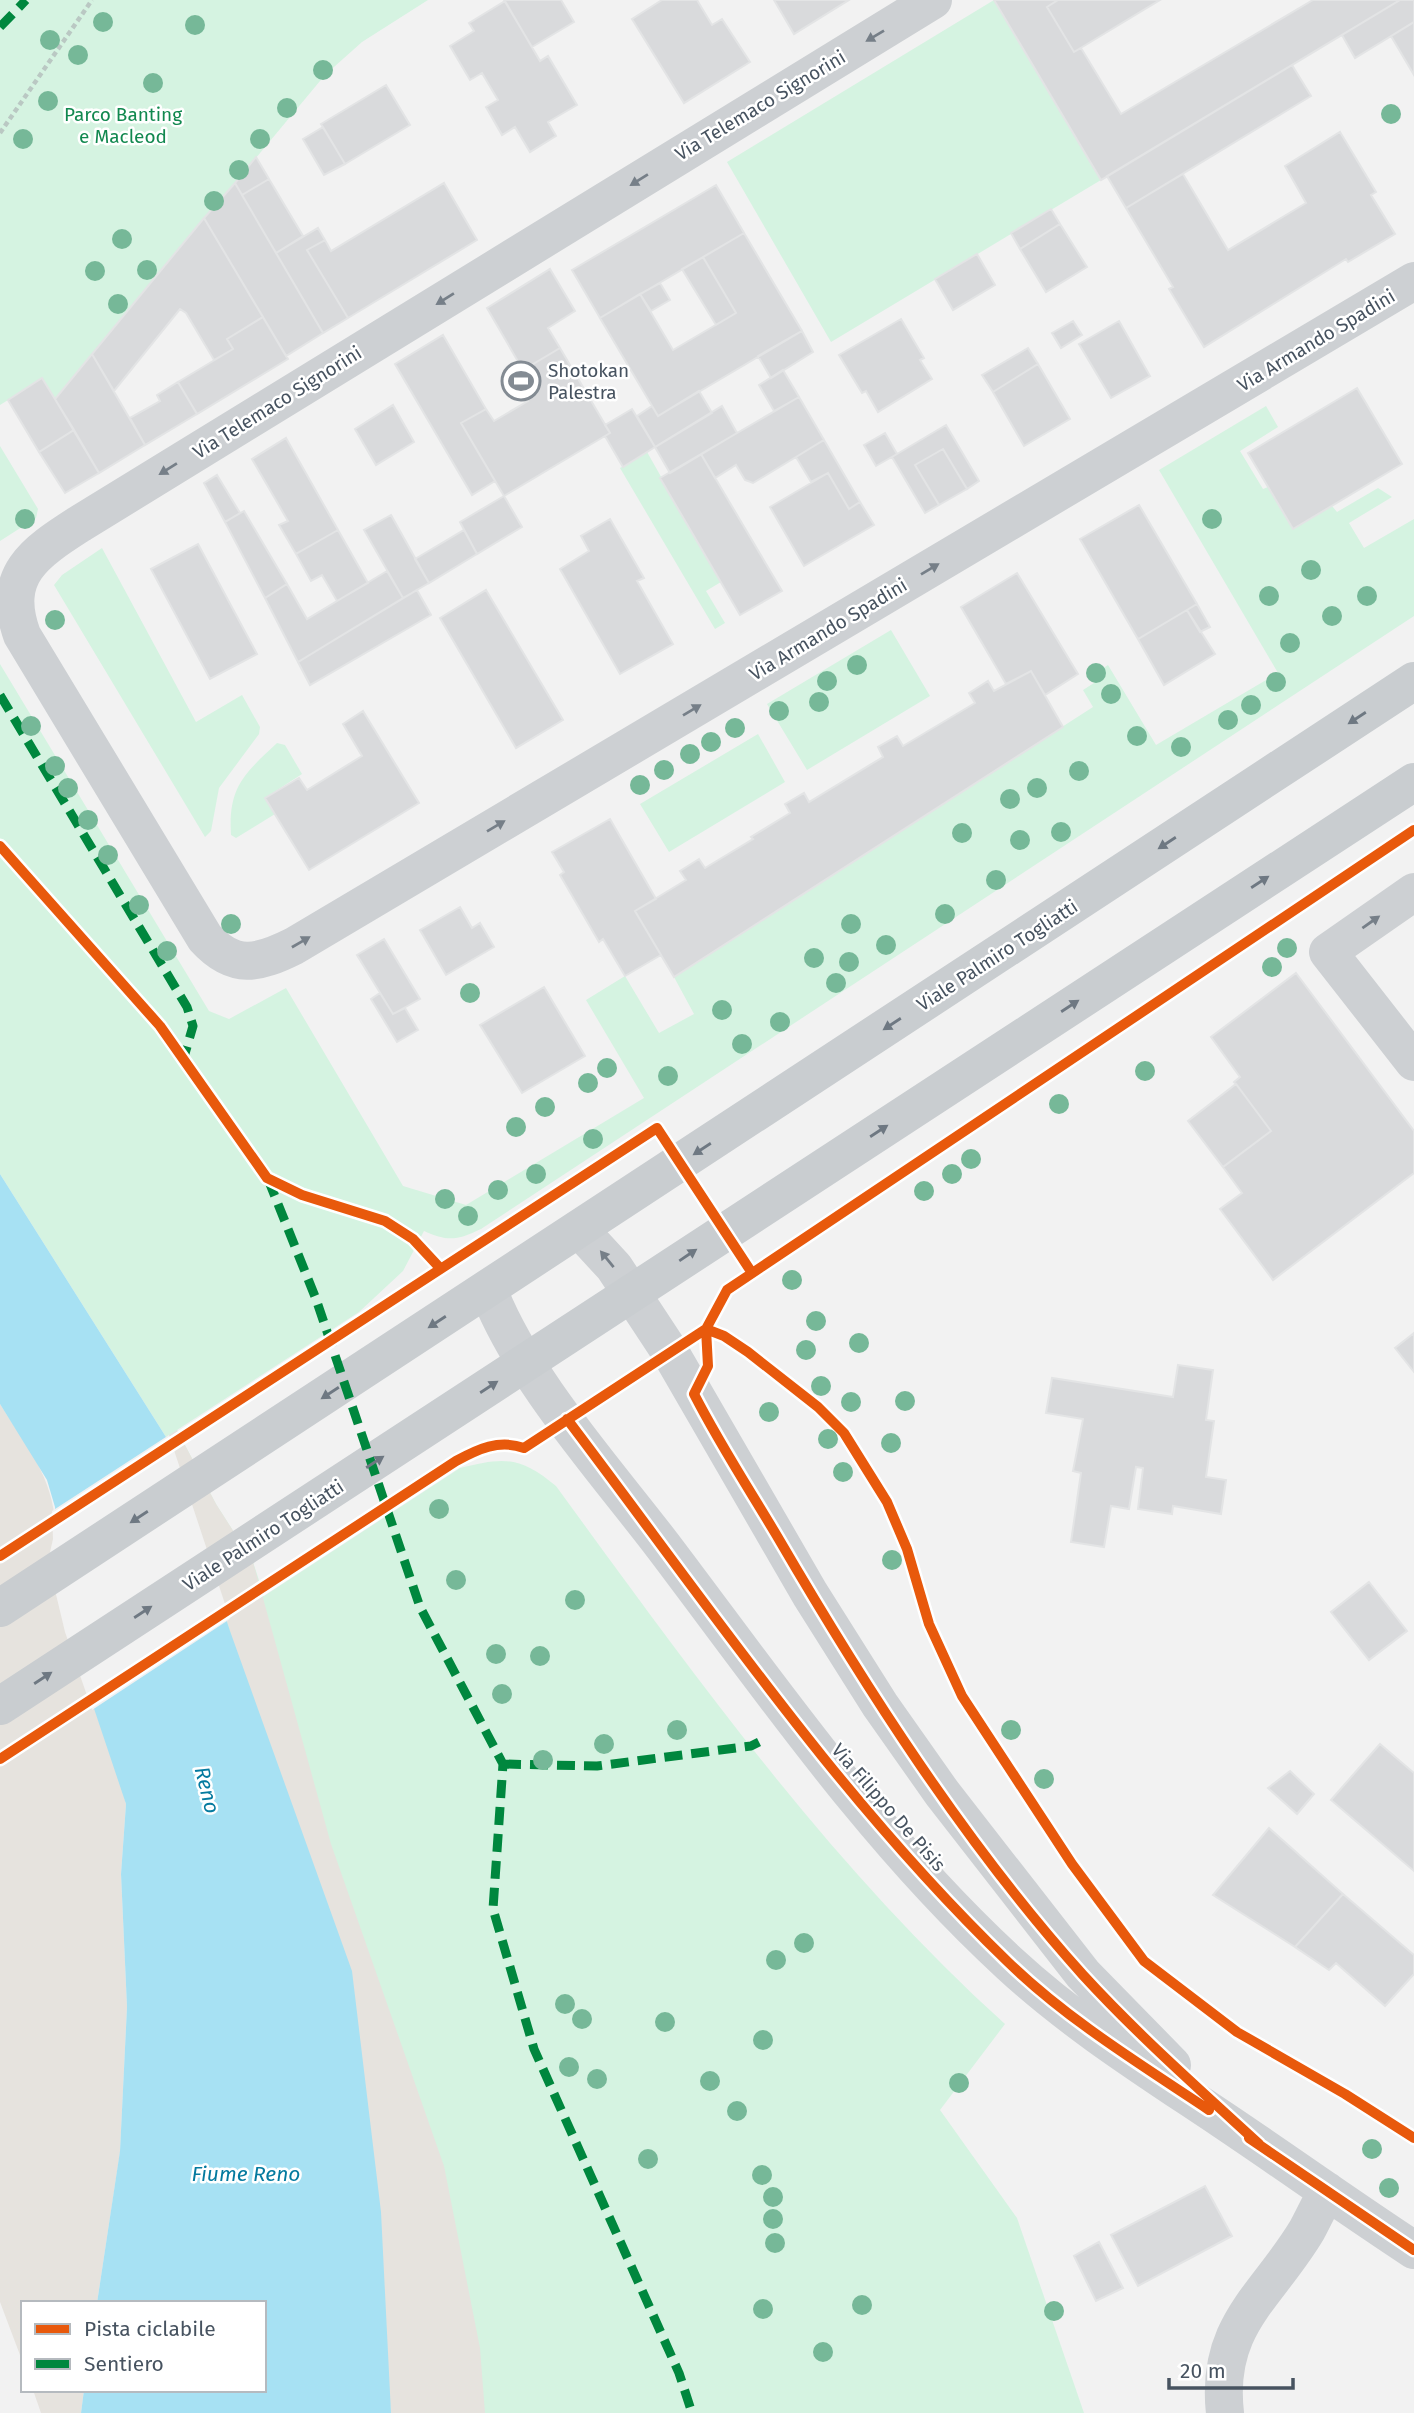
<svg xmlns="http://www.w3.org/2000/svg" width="1414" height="2413" font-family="'Fira Sans',sans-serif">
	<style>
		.green { fill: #d5f3e1 }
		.sand { fill: #e6e3de }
		.water { fill: #a7e1f3 }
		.pier { fill: #f2f2f2 }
		.building { fill: #d9dadc; stroke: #e3e4e5; stroke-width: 2 }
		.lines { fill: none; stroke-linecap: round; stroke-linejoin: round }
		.path { stroke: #bac8c3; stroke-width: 4.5; stroke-dasharray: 5 3.5; stroke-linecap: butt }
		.minor { stroke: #cdd0d3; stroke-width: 38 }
		.major { stroke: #c9cdd0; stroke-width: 38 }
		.quiet { stroke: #00873e; stroke-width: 9; stroke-dasharray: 18 9; stroke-linecap: butt }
		.cycleway-casing { stroke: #fff; stroke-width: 15 }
		.cycleway { stroke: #e8590c; stroke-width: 10 }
		.tree { fill: #76b898 }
		.oneway { fill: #767f88 }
		.oneway2 { fill: #6e7882 }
		.labels { text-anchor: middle; stroke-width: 5; stroke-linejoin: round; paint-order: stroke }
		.street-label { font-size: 19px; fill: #475360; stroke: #fff }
		.park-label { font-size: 19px; fill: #11884f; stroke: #fff }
		.poi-label { font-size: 19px; fill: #475360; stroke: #fff; text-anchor: start }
		.water-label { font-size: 21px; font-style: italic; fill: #047a9f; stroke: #fff }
	</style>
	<rect width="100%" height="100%" fill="#f2f2f2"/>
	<!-- green -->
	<path class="green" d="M0,0h428l-66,42 -37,33 -270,324 -13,-20 -42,26z
		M994,0l107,180 -270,162 -104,-180z
		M1266,406l12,21 -38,24 23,38 5,-2 25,42 39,-23 5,6 41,-24 14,9 -43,26 15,25 50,-29v97l-933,613c-23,11 -33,13 -57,2l-21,40 -44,41 -182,118 39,74 37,58 11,34 196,-128c44,-11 60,-12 96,18 137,188 275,381 449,538l-65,86 77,108 67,195h-693l-3,-35 -222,-941 -166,-263v-510l209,347 20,8 57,-31 117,198 63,19 178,-107 -58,-98 39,-24 34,57 35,-19 -20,-37 419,-270 -10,-17 11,-7 -3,-7 17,-11 48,80 122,-72 -119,-203z
		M0,446l38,63 -2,9 -36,23z
		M647,452l74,130 -15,9 19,32 -10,6 -95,-161z
		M102,548l94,174 46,-27 18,32 -1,7 -40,54 -8,43 -6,6 -151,-252 8,-10z
		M891,630l39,66 -123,74 -40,-66z
		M758,734l27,48 -116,70 -29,-48z
		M277,743l8,2 17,29 -37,24 10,16 -39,24 -5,-3c-3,-48 13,-61 46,-92z"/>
	<!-- sand -->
	<path class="sand" d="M0,1404c32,51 54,73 57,135l69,265 -5,70 6,133 -7,145 -23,151h-74v60l-23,-61z
		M177,1430l39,74 37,58 78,282 113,322 36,182 5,65h-94l-3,-35 -158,-747 -64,-194z
		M33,2390h51l-3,23h-40z"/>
	<!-- water -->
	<path class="water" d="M0,1174l166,263 64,194 122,340 29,241 10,201h-310l3,-23h180v-87h-167l23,-152 7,-144 -6,-133 5,-70 -58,-173 -13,-124 -8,-27 -47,-76z"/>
	<!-- pier -->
	<path class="pier" d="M169,1435l61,184 -138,91 -27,-78 -17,-71 5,-22 -1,-28z"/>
	<!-- building -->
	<path class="building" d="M504,0h57l13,22 -42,25z
		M662,0h35l15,25 10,-6 28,43 -66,41 -52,-84z
		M774,0h75l-55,34z
		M994,0h64l-11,7 27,45 7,-4 40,66 192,-114h87l-299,180z
		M1058,0h102l-86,52 -27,-45z
		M1400,0h14v22l-59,36 -13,-23z
		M505,1l35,60 8,-5 29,49 -29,17 8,14 -26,16 -15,-25 -13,8 -16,-28 12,-7 -16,-27 -12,7 -20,-34 24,-15 -5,-8z
		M1414,22v53l-23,-39z
		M1292,65l19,31 -185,112 -19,-32z
		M386,85l24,40 -65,39 -24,-40z
		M323,127l22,37 -21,11 -21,-36z
		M1340,132l36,60 -5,3 24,39 -47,28 -2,-3 -142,88 -35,-58 4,-2 -47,-79 57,-34 45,76 78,-47 -21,-37z
		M256,157l13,22 -27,16 -7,-12z
		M269,179l34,57 -27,17 -34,-58z
		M235,183l88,150 -37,23 -82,-138z
		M444,183l33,57 -129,78 -41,-68 18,-10 6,11z
		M716,185l28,48 -144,85 -28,-48z
		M1051,209l9,15 -40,25 -9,-16z
		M204,218l59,99 -36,22 6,10 -19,11 -28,-47 -6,-4 -66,82 -22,-37z
		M1060,224l27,43 -41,25 -26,-43z
		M318,228l7,12 -18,10 41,68 -25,15 -47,-80z
		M744,233l58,98 -144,85 -58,-98 40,-24 33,56 63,-37 -33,-56z
		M977,254l18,31 -42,25 -18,-31z
		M703,257l33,56 -20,12 -34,-56z
		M550,269l25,42 -27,17 12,20 -37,22 -36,-62z
		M660,283l10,17 -19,11 -11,-17z
		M263,317l25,42 -91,55 -19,-32 55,-33 -6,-10z
		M901,319l23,39 -4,2 12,19 -54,33 -12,-21 -4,2 -23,-38z
		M1073,321l9,14 -21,13 -9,-15z
		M1119,321l31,55 -39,22 -32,-54z
		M802,331l11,21 -42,26 -13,-22z
		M443,335l43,74 -25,14 34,58 -23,14 -77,-131z
		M560,348l50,85 -106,63 -43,-73 25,-14 8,12 34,-20 -15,-25z
		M1028,348l10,16 -45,28 -11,-17z
		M92,354l53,91 -46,28 -44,-74z
		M1038,364l32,55 -46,27 -31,-54z
		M783,370l16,27 -25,14 -15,-26z
		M42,378l32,52 -35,22 -31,-52z
		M178,382l19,32 -52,31 -15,-27 30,-17 -3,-6z
		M1357,388l45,76 -109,65 -45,-76z
		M699,391l13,22 -57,34 -18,-31 15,-10 6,10z
		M799,397l25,43 -71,43 -8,-3 -9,-15 -21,13 -14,-24z
		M393,405l21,37 -38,23 -21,-36z
		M722,406l15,27 -67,40 -15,-26z
		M632,409l23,38 -32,20 -18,-31 5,-3 -5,-8z
		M946,425l33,56 -12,8 -24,-40 -28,16 24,40 -14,8 -33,-56z
		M74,430l25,43 -34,20 -26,-41z
		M885,433l12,21 -21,12 -12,-21z
		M286,438l52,92 -42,24 -17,-29 9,-4 -36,-62z
		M824,440l36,62 -11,7 -21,-36 -17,9 -15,-25z
		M943,449l24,40 -28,16 -24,-40z
		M701,454l81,137 -42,24 -80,-137z
		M828,473l21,36 11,-7 14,23 -70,41 -34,-59z
		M217,475l23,38 -15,9 -21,-39z
		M504,496l18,31 -45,27 -17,-32z
		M1139,505l58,99 -59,35 -58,-100z
		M244,511l43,73 -22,14 -40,-76z
		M391,515l38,68 -26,15 -39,-68z
		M610,519l34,59 -7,3 36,63 -53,30 -60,-105 29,-18 -8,-15z
		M338,530l30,53 -31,18 -15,-26 -11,6 -15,-27z
		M464,530l13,24 -48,29 -14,-24z
		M198,544l59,110 -47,25 -59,-110z
		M387,571l16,27 -105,64 -33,-64 22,-14 20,35z
		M1017,573l61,101 -33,21 -14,-24 -25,13 -45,-77z
		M417,590l14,25 -121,70 -12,-23z
		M486,590l77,130 -47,28 -76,-130z
		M1197,604l13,23 -10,5 -13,-22z
		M1187,610l28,44 -51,31 -26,-46z
		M1031,671l32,56 -389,250 -39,-66 51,-31 -6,-9 19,-12 6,9 48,-29 -2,-2 39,-24 -5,-9 19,-11 5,9 74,-45 -5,-10 19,-11 6,10 72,-43 -6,-10 19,-12 6,10z
		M363,711l56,92 -110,67 -44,-72 34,-20 8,12 55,-34 -19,-32z
		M610,819l46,80 -21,12 26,44 -36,21 -22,-37 -4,3 -39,-67 4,-3 -12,-20z
		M460,907l12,21 8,-5 14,24 -48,28 -26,-45z
		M384,939l36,60 -27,15 -36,-59z
		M1296,973l118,158v42l-141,107 -53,-71 22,-16 -19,-26 48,-36 -35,-47 -2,-2 6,-5 -29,-40z
		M544,987l41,69 -63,37 -42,-68z
		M380,993l13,21 12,-6 13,22 -21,12 -26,-43z
		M1236,1084l35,47 -48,36 -35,-46z
		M1414,1333v39l-19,-24z
		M1178,1365l35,5 -7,50 8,1 -8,56 20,3 -5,34 -48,-8 -1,8 -34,-5 5,-41 -7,-1 -7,42 -18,-3 -7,41 -33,-5 10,-69 -8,-2 10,-52 -37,-6 6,-35 121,19z
		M1369,1582l38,49 -38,29 -38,-48z
		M1380,1744l34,29v98l-83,-71z
		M1290,1771l24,23 -17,20 -29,-26z
		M1269,1828l74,66 -48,53 -82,-52z
		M1343,1894l71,61v19l-29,32 -49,-43 -7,7 -34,-23z
		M1205,2186l27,50 -94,50 -27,-51z
		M1099,2242l24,46 -27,13 -22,-45z"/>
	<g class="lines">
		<!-- path -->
		<path class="path" d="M0,133l92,-133"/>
		<!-- minor -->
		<path class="minor" d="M933,0l-852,523c-45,29 -81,51 -59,112l183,303c29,32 53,26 89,8l1120,-665
			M1414,892l-86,60 86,110
			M579,1229l35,38 56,85 140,242 70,111 62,88 141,181 89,91
			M488,1289c33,88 118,182 175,257 109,144 213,295 347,418 65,60 140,107 213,156 64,43 127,88 191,130
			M1225,2413c-10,-88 42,-116 82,-183 7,-13 13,-26 20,-39"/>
		<!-- major -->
		<path class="major" d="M0,1608l1414,-927
			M0,1706l1414,-924"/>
		<!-- quiet -->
		<path class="quiet" d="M0,27l26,-27
			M0,695l187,312 6,19 -9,31
			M268,1179l48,120 104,308 83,157 -10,145 41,140 145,324 13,40
			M503,1764l94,2 154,-20 8,-4"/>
		<defs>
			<path id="cycleway" d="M0,846l160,180 107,152 35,17 83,26 28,18 27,29
				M706,1329l18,7 24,16 70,55 26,26 43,69 20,47 22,75 33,72 110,168 72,97 93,71 108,62 69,44
				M567,1419c141,186 273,381 441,543 60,58 132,102 201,148
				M0,1556l657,-428 95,145
				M0,1759l456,-298c22,-12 43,-22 68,-13l182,-119
				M1249,2138l165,112
				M1259,2144c-60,-55 -121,-109 -176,-169 -117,-130 -218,-288 -306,-439 -28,-47 -58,-93 -83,-142l14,-28 -2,-37 21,-39 687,-460"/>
		</defs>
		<!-- cycleway casing -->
		<use href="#cycleway" class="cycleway-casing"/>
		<!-- cycleway -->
		<use href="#cycleway" class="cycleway"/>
	</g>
	<!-- trees -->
	<g class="tree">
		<circle cx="103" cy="22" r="10"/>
		<circle cx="195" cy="25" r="10"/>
		<circle cx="50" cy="40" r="10"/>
		<circle cx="78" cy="55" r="10"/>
		<circle cx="323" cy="70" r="10"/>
		<circle cx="153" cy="83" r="10"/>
		<circle cx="48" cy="101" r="10"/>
		<circle cx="287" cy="108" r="10"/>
		<circle cx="1391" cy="114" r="10"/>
		<circle cx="23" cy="139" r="10"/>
		<circle cx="260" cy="139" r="10"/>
		<circle cx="239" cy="170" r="10"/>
		<circle cx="214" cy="201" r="10"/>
		<circle cx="122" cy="239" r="10"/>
		<circle cx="147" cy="270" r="10"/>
		<circle cx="95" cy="271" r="10"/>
		<circle cx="118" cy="304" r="10"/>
		<circle cx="25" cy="519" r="10"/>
		<circle cx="1212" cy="519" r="10"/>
		<circle cx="1311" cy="570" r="10"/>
		<circle cx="1269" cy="596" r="10"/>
		<circle cx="1367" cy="596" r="10"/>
		<circle cx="1332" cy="616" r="10"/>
		<circle cx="55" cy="620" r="10"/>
		<circle cx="1290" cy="643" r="10"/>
		<circle cx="857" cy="665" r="10"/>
		<circle cx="1096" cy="673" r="10"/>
		<circle cx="827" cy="681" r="10"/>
		<circle cx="1276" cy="682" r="10"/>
		<circle cx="1111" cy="694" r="10"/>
		<circle cx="819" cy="702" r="10"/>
		<circle cx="1251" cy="705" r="10"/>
		<circle cx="779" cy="711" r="10"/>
		<circle cx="1228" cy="720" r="10"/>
		<circle cx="31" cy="726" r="10"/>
		<circle cx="735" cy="728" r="10"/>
		<circle cx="1137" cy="736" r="10"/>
		<circle cx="711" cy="742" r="10"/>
		<circle cx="1181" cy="747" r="10"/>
		<circle cx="690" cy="754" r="10"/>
		<circle cx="55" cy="766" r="10"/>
		<circle cx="664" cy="770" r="10"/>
		<circle cx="1079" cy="771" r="10"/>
		<circle cx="640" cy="785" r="10"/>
		<circle cx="68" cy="788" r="10"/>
		<circle cx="1037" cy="788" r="10"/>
		<circle cx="1010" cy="799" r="10"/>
		<circle cx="88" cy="820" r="10"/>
		<circle cx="1061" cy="832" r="10"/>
		<circle cx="962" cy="833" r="10"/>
		<circle cx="1020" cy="840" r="10"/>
		<circle cx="108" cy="855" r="10"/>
		<circle cx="996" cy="880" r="10"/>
		<circle cx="139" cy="905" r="10"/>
		<circle cx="945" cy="914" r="10"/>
		<circle cx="231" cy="924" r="10"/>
		<circle cx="851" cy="924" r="10"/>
		<circle cx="886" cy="945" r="10"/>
		<circle cx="1287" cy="948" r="10"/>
		<circle cx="167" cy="951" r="10"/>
		<circle cx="814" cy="958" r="10"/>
		<circle cx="849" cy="962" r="10"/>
		<circle cx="1272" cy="967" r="10"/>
		<circle cx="836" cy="983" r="10"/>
		<circle cx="470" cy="993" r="10"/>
		<circle cx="722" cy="1010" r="10"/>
		<circle cx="780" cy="1022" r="10"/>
		<circle cx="742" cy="1044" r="10"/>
		<circle cx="607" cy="1068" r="10"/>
		<circle cx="1145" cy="1071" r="10"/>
		<circle cx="668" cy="1076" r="10"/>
		<circle cx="588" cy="1083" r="10"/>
		<circle cx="1059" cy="1104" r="10"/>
		<circle cx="545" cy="1107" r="10"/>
		<circle cx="516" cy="1127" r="10"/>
		<circle cx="593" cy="1139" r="10"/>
		<circle cx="971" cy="1159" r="10"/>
		<circle cx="536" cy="1174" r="10"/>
		<circle cx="952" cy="1174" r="10"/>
		<circle cx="498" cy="1190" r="10"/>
		<circle cx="924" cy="1191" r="10"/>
		<circle cx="445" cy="1199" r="10"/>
		<circle cx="468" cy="1216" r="10"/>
		<circle cx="792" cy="1280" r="10"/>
		<circle cx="816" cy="1321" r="10"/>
		<circle cx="859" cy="1343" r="10"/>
		<circle cx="806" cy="1350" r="10"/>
		<circle cx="821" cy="1386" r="10"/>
		<circle cx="905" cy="1401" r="10"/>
		<circle cx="851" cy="1402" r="10"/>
		<circle cx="769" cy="1412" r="10"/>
		<circle cx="828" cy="1439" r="10"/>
		<circle cx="891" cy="1443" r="10"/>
		<circle cx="843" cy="1472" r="10"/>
		<circle cx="439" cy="1509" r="10"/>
		<circle cx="892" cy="1560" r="10"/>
		<circle cx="456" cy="1580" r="10"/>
		<circle cx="575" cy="1600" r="10"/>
		<circle cx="496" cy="1654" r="10"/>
		<circle cx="540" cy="1656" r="10"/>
		<circle cx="502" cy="1694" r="10"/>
		<circle cx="677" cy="1730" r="10"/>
		<circle cx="1011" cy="1730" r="10"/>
		<circle cx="604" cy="1744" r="10"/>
		<circle cx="543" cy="1760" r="10"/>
		<circle cx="1044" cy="1779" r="10"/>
		<circle cx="804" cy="1943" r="10"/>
		<circle cx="776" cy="1960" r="10"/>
		<circle cx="565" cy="2004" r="10"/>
		<circle cx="582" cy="2019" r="10"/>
		<circle cx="665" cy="2022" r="10"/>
		<circle cx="763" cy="2040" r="10"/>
		<circle cx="569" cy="2067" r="10"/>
		<circle cx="597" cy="2079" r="10"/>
		<circle cx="710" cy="2081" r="10"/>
		<circle cx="959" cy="2083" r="10"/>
		<circle cx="737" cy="2111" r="10"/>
		<circle cx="1372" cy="2149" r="10"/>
		<circle cx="648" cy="2159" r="10"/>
		<circle cx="762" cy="2175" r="10"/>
		<circle cx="1389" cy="2188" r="10"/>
		<circle cx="773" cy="2197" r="10"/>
		<circle cx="773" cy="2219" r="10"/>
		<circle cx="775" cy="2243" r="10"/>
		<circle cx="862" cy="2305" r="10"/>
		<circle cx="763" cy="2309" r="10"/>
		<circle cx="1054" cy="2311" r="10"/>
		<circle cx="823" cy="2352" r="10"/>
	</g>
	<!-- one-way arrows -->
	<defs><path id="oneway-solid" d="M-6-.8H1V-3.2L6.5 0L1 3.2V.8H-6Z" transform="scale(1.75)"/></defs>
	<g class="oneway">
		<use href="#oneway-solid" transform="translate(875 36) rotate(149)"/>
		<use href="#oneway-solid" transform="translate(639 180) rotate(148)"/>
		<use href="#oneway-solid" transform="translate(445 299) rotate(148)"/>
		<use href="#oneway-solid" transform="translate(168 469) rotate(148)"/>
		<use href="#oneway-solid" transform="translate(930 569) rotate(-31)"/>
		<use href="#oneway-solid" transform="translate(692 710) rotate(-31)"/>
		<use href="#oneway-solid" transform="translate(496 826) rotate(-31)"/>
		<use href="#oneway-solid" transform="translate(1371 922) rotate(-35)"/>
		<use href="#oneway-solid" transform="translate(301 942) rotate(-30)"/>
		<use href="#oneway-solid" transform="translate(607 1259) rotate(-129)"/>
	</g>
	<g class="oneway2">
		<use href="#oneway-solid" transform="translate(1357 718) rotate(147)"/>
		<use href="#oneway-solid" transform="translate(1167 843) rotate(147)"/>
		<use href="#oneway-solid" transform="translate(1260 882) rotate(-33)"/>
		<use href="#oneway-solid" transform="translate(1070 1006) rotate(-33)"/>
		<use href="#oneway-solid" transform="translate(892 1024) rotate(147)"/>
		<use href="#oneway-solid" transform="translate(879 1131) rotate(-33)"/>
		<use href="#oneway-solid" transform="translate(702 1149) rotate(147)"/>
		<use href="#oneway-solid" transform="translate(688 1255) rotate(-34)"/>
		<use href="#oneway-solid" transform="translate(437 1322) rotate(147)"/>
		<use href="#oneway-solid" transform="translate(489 1387) rotate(-33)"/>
		<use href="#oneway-solid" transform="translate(330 1393) rotate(147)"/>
		<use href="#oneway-solid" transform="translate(375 1462) rotate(-33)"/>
		<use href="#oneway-solid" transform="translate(139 1517) rotate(147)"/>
		<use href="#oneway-solid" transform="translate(143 1612) rotate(-33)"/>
		<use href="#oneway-solid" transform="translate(43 1678) rotate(-33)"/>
	</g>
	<!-- icons -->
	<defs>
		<symbol id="stadium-ring" viewBox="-11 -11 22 22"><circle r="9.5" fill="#fff" stroke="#838b93" stroke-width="1.5"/><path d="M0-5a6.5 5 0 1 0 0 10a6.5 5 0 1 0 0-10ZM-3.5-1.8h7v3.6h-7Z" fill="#838b93"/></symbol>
	</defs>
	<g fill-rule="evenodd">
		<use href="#stadium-ring" x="499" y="359" width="44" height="44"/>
	</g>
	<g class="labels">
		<!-- street labels -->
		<g class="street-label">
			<text transform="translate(760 105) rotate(-31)" y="7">Via Telemaco Signorini</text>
			<text transform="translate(1316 340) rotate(-31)" y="7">Via Armando Spadini</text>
			<text transform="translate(277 402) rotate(-32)" y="7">Via Telemaco Signorini</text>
			<text transform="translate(828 629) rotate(-31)" y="7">Via Armando Spadini</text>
			<text transform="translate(997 955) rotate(-33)" y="7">Viale Palmiro Togliatti</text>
			<text transform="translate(263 1535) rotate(-33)" y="7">Viale Palmiro Togliatti</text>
			<text transform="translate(889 1807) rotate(49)" y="7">Via Filippo De Pisis</text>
		</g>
		<!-- park labels -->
		<g class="park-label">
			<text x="123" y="121">Parco Banting<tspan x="123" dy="22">e Macleod</tspan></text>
		</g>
		<!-- poi labels -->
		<g class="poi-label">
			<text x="548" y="377">Shotokan<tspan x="548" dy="22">Palestra</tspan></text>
		</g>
		<!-- water labels -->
		<g class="water-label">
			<text transform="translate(207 1790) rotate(76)" y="7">Reno</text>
			<text x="246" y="2181">Fiume Reno</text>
		</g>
	</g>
	<!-- legend -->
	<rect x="21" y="2301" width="245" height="91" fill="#ffffff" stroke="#b5babf" stroke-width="2"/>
	<rect x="35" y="2324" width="35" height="10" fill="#e8590c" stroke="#b5babf" stroke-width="2"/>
	<text x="84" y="2336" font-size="21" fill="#475360">Pista ciclabile</text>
	<rect x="35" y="2359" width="35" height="10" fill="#00873e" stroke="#b5babf" stroke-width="2"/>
	<text x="84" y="2371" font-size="21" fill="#475360">Sentiero</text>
	<!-- scale -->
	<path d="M1169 2378v10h124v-10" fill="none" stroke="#475360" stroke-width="3.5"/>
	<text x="1180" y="2378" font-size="21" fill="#475360" stroke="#ffffff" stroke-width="5" paint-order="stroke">20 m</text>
</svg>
